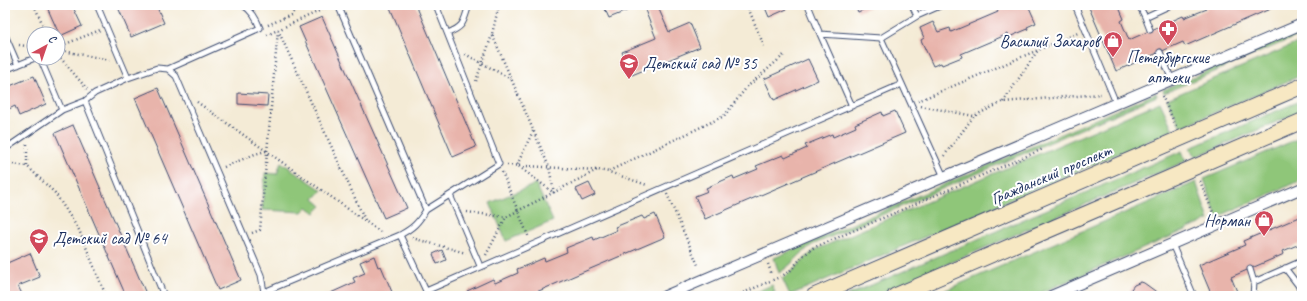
<svg xmlns="http://www.w3.org/2000/svg" width="1307" height="301" font-family="Caveat,sans-serif">
	<style>
		.green { fill: #8fc679; stroke: #557a6c }
		.building { fill: #e8b4ab }
		.lines { fill: none; stroke-linecap: round; stroke-linejoin: round }
		.lane-casing { stroke: #3c4b70; stroke-width: 7 }
		.street-casing { stroke: #3c4b70; stroke-width: 12 }
		.secondary-casing { stroke: #3c4b70; stroke-width: 17 }
		.path { stroke: #3c4b70; stroke-width: 2.5; stroke-dasharray: 1 3; stroke-linecap: butt }
		.lane { stroke: #fff; stroke-width: 5 }
		.street { stroke: #fff; stroke-width: 10 }
		.secondary { stroke: #f7e8c3; stroke-width: 15 }
		.labels { text-anchor: middle; stroke-width: 4; stroke-linejoin: round; paint-order: stroke }
		.poi-label { font-size: 17px; fill: #1b2f5e; stroke: #fff; text-anchor: end }
		.street-label { font-size: 17px; fill: #1b2f5e; stroke: #fff }
	</style>
	<rect width="100%" height="100%" fill="#fff"/>
	<filter id="ink" filterUnits="userSpaceOnUse"><feTurbulence type="fractalNoise" baseFrequency=".025" numOctaves="2"/><feDisplacementMap in="SourceGraphic" scale="8" xChannelSelector="R" yChannelSelector="G"/><feConvolveMatrix kernelMatrix="1 2 1 2 8 2 1 2 1" color-interpolation-filters="sRGB"/></filter>
	<filter id="wash" filterUnits="userSpaceOnUse"><feTurbulence type="fractalNoise" baseFrequency=".012" numOctaves="4" result="noise"/><feDisplacementMap in="SourceGraphic" scale="16" xChannelSelector="R" yChannelSelector="G"/><feGaussianBlur stdDeviation="0.9" result="paint"/><feColorMatrix in="noise" values="0 0 0 0 0 0 0 0 0 0 0 0 0 0 0 0 0 1.4 0 .05"/><feComposite in="paint" operator="in"/></filter>
	<g filter="url(#wash)">
		<rect width="100%" height="100%" fill="#f4ebd6"/>
		<!-- green -->
		<path class="green" d="M1302,30v4l-138,59 -1,-3z
			M1302,41v34l-121,52 -14,-28z
			M1156,93l1,3 -345,149c-13,9 -20,20 -33,28l-5,-15z
			M1302,100v11l-107,46 -5,-9z
			M1160,102l13,28 -383,165 -8,-17c13,-7 21,-19 33,-28z
			M1302,137v43l-85,37 -13,-38z
			M1182,151l4,10 -313,135h-27z
			M281,162l41,28 -8,9 8,7 -7,7 -8,-6 -5,5 -40,-2 3,-37 12,1z
			M1196,182l13,38 -176,76h-101z
			M536,184l17,37 -47,20 -16,-38z
			M772,285l3,7 -9,4h-19z"/>
		<g id="blocks">
			<!-- building -->
			<path class="building" d="M46,5h26l10,21 -22,10z
				M117,5h39l8,18 -33,14z
				M389,5h27l60,142 -23,10z
				M603,5h38l-32,13z
				M643,5h14l12,27 21,-9 10,24 -68,28 -10,-23 34,-14z
				M764,5h22l1,4 -18,8z
				M855,5h19l-16,7z
				M1003,5h25l8,18 -9,4 1,2 -19,8 -1,-3 -47,20 1,3 -20,8 -1,-2 -8,3 -12,-26 3,-2 -4,-10 13,-6 5,10 12,-4 1,4 47,-20 -2,-4z
				M1088,5h30l6,14 -3,2 8,19 54,-24 1,2 23,-9 -2,-3 3,-1h71l-94,41 -2,-4 -67,29z
				M322,17l85,191 -23,10 -85,-191z
				M808,59l10,21 -44,20 -10,-21z
				M34,76l12,28 -27,12 -4,-10 -8,4 2,3 -4,2v-27z
				M158,88l83,192 -23,10 -83,-192z
				M238,93l30,2 -1,11 -29,-2z
				M895,111l10,22 -200,86 -10,-23 13,-5 -2,-3 27,-12 1,3 24,-10 -2,-3 27,-11 2,3 22,-10 -2,-3 27,-11 1,3 23,-10 -1,-3 27,-12 1,4z
				M73,125l16,37 58,134h-21l-71,-163z
				M589,183l6,12 -13,6 -6,-12z
				M655,214l10,23 -138,59h-63l4,-2 -1,-3 26,-12 2,4 23,-10 -1,-4 13,-5 14,-6 1,3 22,-9 -1,-4 27,-11 1,3 23,-10 -2,-3 27,-11 2,3z
				M1302,216v27l-19,8 1,3 -53,23 7,17 4,-2 1,4h-31l-13,-31 46,-20 -2,-4z
				M442,250l4,10 -9,4 -4,-10z
				M30,253l10,24 -22,9 5,10h-15l-3,-5v-27z
				M374,256l4,11 3,-1 11,26 -8,4h-60l31,-14 -2,-4 12,-5 -5,-11z
				M1141,282l3,1 18,13h-36l8,-11z"/>
		</g>
	</g>
	<g filter="url(#ink)">
		<use href="#blocks" fill-opacity="0" stroke="#3c4b70" stroke-width="1"/>
		<g class="lines">
			<defs>
				<path id="lane" d="M97,5l31,73
					M243,5c9,6 13,13 17,23l-92,41 8,7 85,199 3,17 136,-57 26,56
					M338,5l88,205c-8,13 -13,18 -26,25
					M808,5l12,29 61,4
					M912,5l5,11
					M1075,5l41,98
					M1139,5l6,12 26,-12
					M1145,17l5,13
					M448,33c17,-7 15,-11 21,-28
					M820,34l32,72
					M5,35l13,30
					M1160,52l12,28
					M40,58l22,52
					M5,70l30,-12
					M902,84l-21,-46 36,-22 25,-11
					M5,149l57,-39 23,-9
					M450,195l30,71
					M426,210l73,-46 -63,-159
					M1172,244l22,52
					M1285,268l13,17 4,9
					M1250,269l4,13 -1,14
					M1254,282l48,-21
					M164,296l-79,-195 10,-8 33,-15 29,-10 11,1
					M428,296l-2,-5 476,-207 42,93"/>
				<path id="street" d="M665,296l637,-272
					M1051,296l251,-108"/>
				<path id="secondary" d="M814,296l488,-210
					M895,296l407,-175"/>
			</defs>
			<!-- lane casing -->
			<use href="#lane" class="lane-casing"/>
			<!-- street casing -->
			<use href="#street" class="street-casing"/>
			<!-- secondary casing -->
			<use href="#secondary" class="secondary-casing"/>
			<!-- path -->
			<path class="path" d="M34,5l13,29
				M499,5l-7,29 57,133 5,26
				M747,5l17,41
				M268,25l23,-10 8,-10
				M278,30l87,190
				M267,35l63,-29
				M19,45l15,2
				M58,47l42,-17
				M58,50l52,10
				M465,54l46,25
				M58,55l29,34
				M476,81l16,-46
				M1162,96l14,30
				M918,101l160,-68
				M197,102l185,131
				M1003,102l35,-52
				M921,106l53,10 29,-14 98,-8
				M533,131l-16,34 37,28
				M27,144v22l28,27 24,37 27,66
				M944,156l30,-40
				M5,163l22,3
				M507,165l91,5 11,2 38,13
				M224,167l31,-13 11,-3
				M609,171l115,-55 23,-29 37,-32
				M502,172l27,66
				M1200,181l14,34
				M667,194l31,71
				M467,212l39,5
				M252,233l8,-3 18,-200
				M412,238l54,15
				M486,255l20,-38 91,-47
				M768,264l4,11
				M736,296l46,-20 8,-5 14,-16 9,-7 230,-99"/>
			<!-- lane -->
			<use href="#lane" class="lane"/>
			<!-- street -->
			<use href="#street" class="street"/>
			<!-- secondary -->
			<use href="#secondary" class="secondary"/>
		</g>
	</g>
	<!-- icons -->
	<defs>
		<symbol id="pharmacy-pin" viewBox="-11 -11 22 30"><path d="M0 17L-7.5 6A9.5 9.5 0 1 1 7.5 6Z" fill="#d1495b" stroke="#fff"/><path d="M-2-6h4v4h4v4h-4v4h-4v-4h-4v-4h4Z" fill="#fff"/></symbol>
		<symbol id="shop-pin" viewBox="-11 -11 22 30"><path d="M0 17L-7.5 6A9.5 9.5 0 1 1 7.5 6Z" fill="#d1495b" stroke="#fff"/><path d="M-5-2.5h2.3a2.7 3.5 0 0 1 5.4 0H5L5.5 6h-11ZM-1.5-2.5h3a1.5 2.3 0 0 0-3 0Z" fill="#fff"/></symbol>
		<symbol id="school-pin" viewBox="-11 -11 22 30"><path d="M0 17L-7.5 6A9.5 9.5 0 1 1 7.5 6Z" fill="#d1495b" stroke="#fff"/><path d="M0-5L7-2L0 1L-7-2ZM-4 1L0 2.5L4 1V4Q0 6-4 4Z" fill="#fff"/></symbol>
	</defs>
	<g fill-rule="evenodd">
		<use href="#pharmacy-pin" x="1157" y="18" width="22" height="30"/>
		<use href="#shop-pin" x="1102" y="30" width="22" height="30"/>
		<use href="#school-pin" x="618" y="52" width="22" height="30"/>
		<use href="#shop-pin" x="1253" y="209" width="22" height="30"/>
		<use href="#school-pin" x="28" y="227" width="22" height="30"/>
	</g>
	<g class="labels">
		<!-- poi labels -->
		<g class="poi-label">
			<text x="1099" y="47">Василий Захаров</text>
			<text x="1168" y="63" text-anchor="middle">Петербургские<tspan x="1168" dy="20">аптеки</tspan></text>
			<text x="643" y="69" text-anchor="start">Детский сад № 35</text>
			<text x="1250" y="226">Норман</text>
			<text x="53" y="244" text-anchor="start">Детский сад № 64</text>
		</g>
		<!-- street labels -->
		<g class="street-label">
			<text transform="translate(1051 174) rotate(-23)" y="6">Гражданский проспект</text>
		</g>
	</g>
	<!-- margin -->
	<rect width="1307" height="301" fill="none" stroke="#fff" stroke-width="20"/>
	<!-- north arrow -->
	<g transform="translate(46 46) rotate(40)"><circle r="19" fill="#ffffff" stroke="#a4acbf"/>
	<path d="M0-3L7 15L0 10L-7 15Z" fill="#d1495b"/>
	<text y="-6" font-size="11" font-weight="bold" text-anchor="middle" fill="#1b2f5e">С</text>
	</g>
</svg>
